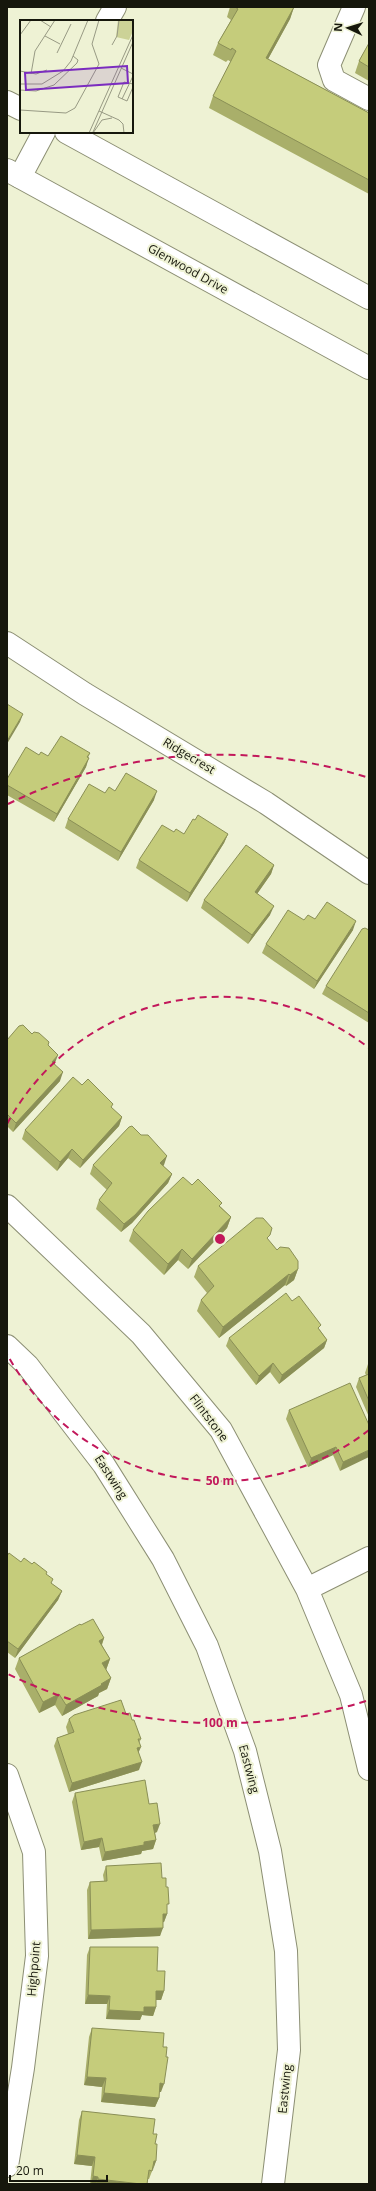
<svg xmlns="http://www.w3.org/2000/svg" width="376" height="2191" font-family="'Open Sans',sans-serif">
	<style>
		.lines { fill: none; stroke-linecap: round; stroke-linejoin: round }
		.minor-casing { stroke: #8c8f74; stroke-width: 24 }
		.major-casing { stroke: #8c8f74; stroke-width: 24 }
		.minor { stroke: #fff; stroke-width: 22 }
		.major { stroke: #fff; stroke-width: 22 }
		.wall { fill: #a9af6a }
		.shaded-wall { fill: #8a8f56 }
		.building { fill: #c5cc7b; stroke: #8a8f56 }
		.ring { fill: none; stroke: #c2185b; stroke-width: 2; stroke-dasharray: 7 5 }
		.labels { text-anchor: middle; stroke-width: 4; stroke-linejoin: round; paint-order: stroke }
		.street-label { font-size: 12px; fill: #16170c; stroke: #eef2d4 }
		.inset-road { fill: none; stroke: #989a84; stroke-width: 1 }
		.view { fill: #7b2cbf; fill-opacity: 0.15; stroke: #7b2cbf; stroke-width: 2 }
		.inset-edge { fill: none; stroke: #16170c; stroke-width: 2 }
		.centre { fill: #c2185b; stroke: #eef2d4; stroke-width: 2 }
		.ring-label { font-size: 12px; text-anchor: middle; font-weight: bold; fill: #c2185b; stroke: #eef2d4; stroke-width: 4; stroke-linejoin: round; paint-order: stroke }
	</style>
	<rect width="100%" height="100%" fill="#eef2d4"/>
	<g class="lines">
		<defs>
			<path id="minor" d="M354,7l-25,58 5,15 35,19
				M107,21l8,-14
				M20,177l24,-45
				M7,643l78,51 181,109 103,70
				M7,1206l134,128 80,96 86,159 44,106 18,74
				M7,1346l21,20 76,99 59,94 44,87 38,105 25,100 16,100 3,99 -16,134
				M307,1589l62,-31
				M7,1775l27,77 3,104 -14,112 -16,98"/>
			<path id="major" d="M7,102l14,7
				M66,132l303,166
				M7,170l362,198"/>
		</defs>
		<!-- minor casing -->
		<use href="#minor" class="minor-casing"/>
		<!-- major casing -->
		<use href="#major" class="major-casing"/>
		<!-- minor -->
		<use href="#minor" class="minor"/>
		<!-- major -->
		<use href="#major" class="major"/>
	</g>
	<!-- wall -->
	<path class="wall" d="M230,7h64l-4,12 -22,40 101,54v81l-160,-86 4,-12 18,-34 -3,-2 -2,2 -13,-7 5,-12 13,-23 -4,-3z
		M369,43v38l-14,-8 4,-12z
		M90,753l-2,5 -2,9 -32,55 -47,-27v-16l32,-24 9,1z
		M115,791l39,9 -36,61 -53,-33 3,-9 37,-26z
		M174,832l10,2h44l-4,9 -37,59 -51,-34 3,-8z
		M274,865l-3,9 -14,20 13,21 -22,29 -47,-36 3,-8z
		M315,919l38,11 -39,59 -52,-36 4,-9 38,-24z
		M369,930v93l-47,-29 4,-8z
		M32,1034l16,11 7,18v1l5,17 -47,51 -6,-6v-86z
		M82,1085l40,32 -3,9 -39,42 -12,-10 -11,13 -35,-32 3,-9z
		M93,1165h71l-1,1 9,8 -4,9 -36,40 -11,9 -25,-23 3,-9 8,-10 -17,-16z
		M192,1185l29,22 10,10 -4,11 -39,41 -10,-9 -14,15 -35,-34 4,-11z
		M268,1240l9,10 21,19 -4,11 -8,6 -1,-1 -66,53 -22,-27 4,-11 6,-7 -13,-16 4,-11z
		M292,1301l28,29 7,10 -3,8 -45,36 -9,-12 -14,13 -30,-39 3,-8z
		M368,1364h1v53l-13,-30 3,-9 7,-3 -1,-2z
		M289,1410l80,15 -29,46 -7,-16 -25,12 -22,-48z
		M7,1556l14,6 25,12 6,10 10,7 -4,9 -43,58 -8,-6z
		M81,1625l23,13 -2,7 8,14 -4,11 5,8 -4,11 -8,4 -1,3 -36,20 -7,-11 -16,8 -24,-44 4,-11z
		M126,1714l6,6 9,19 -2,4v27l-70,22 -15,-46 3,-8 11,-4 -2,-7 3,-8z
		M75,1793l74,11 8,28 -2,1 1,7 -3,9 -11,2 -1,3 -39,7 -3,-14 -18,3 -9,-48z
		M106,1866l56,12 5,36 -3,8h-1l-3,14 -72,3 -1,-49 3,-8 14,-1 -1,-6z
		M90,1947l67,24 7,20 -3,9h-5v7l-3,9 -11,-1 -2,5 -34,-1 1,-15h-22l2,-49z
		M92,2028l69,64h-2v6l-4,9 -54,-5 1,-15 -18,-2 5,-48z
		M82,2111l71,23 2,10 1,17 -7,18h-1l-1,5h-57l2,-18 -18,-2 5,-44z"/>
	<!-- shaded-wall -->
	<path class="shaded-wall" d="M294,7l-4,12 -28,51 4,-12z
		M23,714l-3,8 -13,22v-3z
		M89,758l-3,9 -32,55 3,-8z
		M157,791l-3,9 -36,61 3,-9z
		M228,834l-4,9 -37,59 3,-9z
		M274,865l-3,9 -19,27 3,-9z
		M274,906l-4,9 -22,29 4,-9z
		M356,921l-3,9 -39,59 3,-8z
		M58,1055l-3,8 -6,7 3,-8z
		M63,1072l-3,9 -47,51 3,-9z
		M122,1117l-3,9 -39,42 3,-8z
		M72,1149l-4,9 -11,13 3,-9z
		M167,1156l-3,9 -7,7 3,-9z
		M172,1174l-4,9 -36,40 -11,9 3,-8z
		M231,1217l-4,11 -39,41 4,-10z
		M182,1249l-4,11 -14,15 4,-11z
		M298,1269l-4,11 -8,6 4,-11z
		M289,1274l-4,11 -66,53 4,-11z
		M327,1340l-3,8 -45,36 3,-9z
		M273,1363l-3,9 -14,13 3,-9z
		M336,1447l-3,8 -25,12 3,-9z
		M369,1450v7l-29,14 3,-9z
		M62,1591l-4,9 -43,58 3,-9z
		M104,1638l-4,11 -1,-8z
		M110,1659l-4,11 -4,-7z
		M111,1678l-4,11 -8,4 -1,3 -36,20 4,-11z
		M59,1694l-4,11 -16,8 4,-11z
		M141,1747l-4,9v-8z
		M142,1762l-3,8 -70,22 3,-9z
		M160,1824l-3,8 -7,2 3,-9z
		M102,1838l-3,9 -18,3 3,-8z
		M156,1840l-3,9 -11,2 -1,3 -39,7 3,-9 39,-10z
		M163,1914h4l-3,8 -4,1z
		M163,1928l-3,8 -72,3 3,-9z
		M156,1991h8l-3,9h-8z
		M88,1995l22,1 -3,8h-22z
		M144,2007h12l-3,9 -11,-1 -2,5 -34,-1 3,-9z
		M87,2077l19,1 -4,9 -18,-2z
		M160,2083l4,1 -3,8h-5z
		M104,2093l55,5 -4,9 -54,-5z
		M77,2155l18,2 -3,9 -18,-2z
		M154,2161h2l-3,9z
		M93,2176l5,1 -2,7h-5z
		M98,2179l43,5h-45z"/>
	<!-- building -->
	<path class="building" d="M235,7h59l-28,51 103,55v67l-156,-84 23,-45 -4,-3 -1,2 -13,-7 20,-34z
		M369,43v24l-10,-6z
		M7,704l16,10 -16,27z
		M61,736l29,17 -3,4 2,1 -32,56 -50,-29v-6l19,-32 13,8 2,-3 7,4z
		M126,773l31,18 -36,61 -53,-33 21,-35 16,9 4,-6 6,4z
		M198,815l30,19 -38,59 -51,-33 23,-35 12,7 2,-3 8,5 9,-15 2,1z
		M246,845l28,20 -19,27 19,14 -22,29 -48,-35z
		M327,902l29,19 -39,60 -51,-37 22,-34 16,10 4,-5 7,4z
		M365,928l4,2v83l-43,-27 36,-57z
		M23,1025l9,9 2,-2 5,1 10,9 -1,3 10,10 -6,7 11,10 -47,51 -9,-9v-74l12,-14z
		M73,1077l9,8 6,-6 25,25 -2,3 11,10 -39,43 -11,-11 -12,13 -35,-32z
		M132,1126l9,9h7l19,21 -7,7 12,11 -37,41 -11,9 -25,-24 13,-17 -19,-18 36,-38z
		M183,1177l9,8 6,-6 24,24 -3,3 12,11 -39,42 -10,-10 -14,15 -35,-34 15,-19z
		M256,1218h7l9,10 -2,7 -3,3 10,12 3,-3 9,1 9,13v8l-8,6 -1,-1 -66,53 -22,-27 13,-14 -16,-20z
		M286,1293l6,8 7,-5 22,29 -3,3 9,12 -45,35 -9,-12 -14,13 -30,-38z
		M369,1374v27l-10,-23z
		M350,1383l19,42v25l-26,12 -7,-15 -25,11 -22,-48z
		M9,1553l12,9 3,-4 8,6 2,-2 13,10 -1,2 7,5 -2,4 11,8 -44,58 -11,-8v-85z
		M93,1619l11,19 -5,3 11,18 -8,4 9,15 -10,6 1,1 -36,20 -7,-11 -16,8 -24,-44 61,-34 1,1z
		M121,1700l5,14 4,-1 2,7h2l7,19h-3l3,8 -4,1 5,14 -70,21 -15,-45 17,-6 -5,-13 5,-4z
		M145,1780l4,24 8,-1 3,21 -7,1 3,15 -12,2v3l-39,7 -3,-14 -18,4 -9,-49z
		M161,1863l1,15h4v9h2l1,17h-2v10h-4v14l-72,2 -1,-48 17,-1 -1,-15z
		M90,1947h68l-1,24h8l-1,20h-8v16h-12v5l-35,-2 1,-14 -22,-1z
		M92,2028l72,5 -1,14h4l-1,10h2l-4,27 -4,-1 -1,15 -55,-5 2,-15 -19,-1z
		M82,2111l73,8 -2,15h4l-2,10h2l-1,17h-2l-2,10 -3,-1 -2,14h-6l-43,-5v-2l-5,-1 2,-19 -18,-2z"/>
	<!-- distance rings -->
	<g class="ring">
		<path d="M369 1430A242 242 0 0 1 7 1354M7 1124A242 242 0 0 1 369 1048"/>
		<path d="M366 1701A484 484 0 0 1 8 1674M8 804A484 484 0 0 1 366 777"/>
	</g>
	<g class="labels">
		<!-- street labels -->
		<g class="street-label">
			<text transform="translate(188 269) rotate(29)" y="4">Glenwood Drive</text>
			<text transform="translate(189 756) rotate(31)" y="4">Ridgecrest</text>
			<text transform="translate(209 1418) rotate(53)" y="4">Flintstone</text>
			<text transform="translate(111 1477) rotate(57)" y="4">Eastwing</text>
			<text transform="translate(249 1769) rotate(75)" y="4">Eastwing</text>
			<text transform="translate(34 1969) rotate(-85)" y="4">Highpoint</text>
			<text transform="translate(285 2089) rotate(-84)" y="4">Eastwing</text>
		</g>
	</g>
	<!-- overview -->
	<g transform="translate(20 20)">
		<rect width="113" height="113" fill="#eef2d4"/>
		<path d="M98,0h15v11l-4,9 -13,-3z" fill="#ccd297"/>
		<path class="inset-road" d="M20,0l11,7M0,15l11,-15M25,16l15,8M92,25l5,-9 2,-16M37,33l14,-29M101,48l12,6M0,51l16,3 11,-4M11,54l4,-23 20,-31M0,64h22l21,-13 8,-10 17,-41M113,64l-9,-2 -6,15 9,4 6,-14M0,70l16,1 18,-6 23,-22 1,-3 -5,-4M102,79l11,-23M0,90l46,3 9,-5 24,-44 -7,-20 7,-24M79,91l20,9 4,4 1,9M73,112l40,-90M69,113l44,-98M73,113l9,-13 10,-2"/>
		<path class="view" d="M107,46l1,17 -102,7 -1,-17z"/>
		<rect width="113" height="113" class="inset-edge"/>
	</g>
	<circle cx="220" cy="1239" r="6" class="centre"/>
	<g class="ring-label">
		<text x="220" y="1485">50 m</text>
		<text x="220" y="1727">100 m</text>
	</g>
	<!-- border -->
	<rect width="376" height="2191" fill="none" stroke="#16170c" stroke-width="16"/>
	<!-- north arrow -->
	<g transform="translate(348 28) rotate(274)" stroke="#eef2d4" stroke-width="3" paint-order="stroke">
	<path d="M0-3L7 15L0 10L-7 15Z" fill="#16170c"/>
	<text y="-6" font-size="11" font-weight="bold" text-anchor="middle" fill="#16170c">N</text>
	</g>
	<!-- scale -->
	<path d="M10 2175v6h97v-6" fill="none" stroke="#16170c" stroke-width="2"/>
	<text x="16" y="2175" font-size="12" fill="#16170c" stroke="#eef2d4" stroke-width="3" paint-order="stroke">20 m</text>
</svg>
